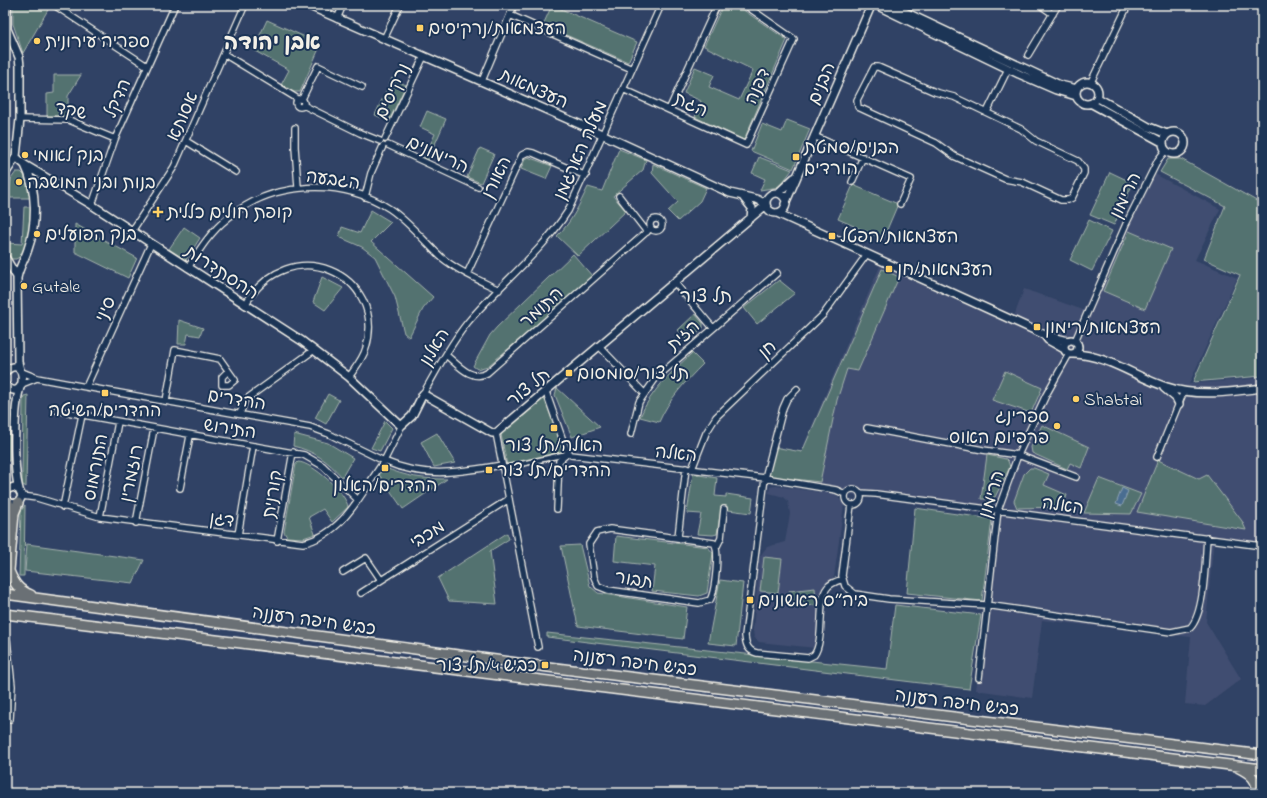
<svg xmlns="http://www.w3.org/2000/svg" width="1267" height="798" font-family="'Indie Flower','Playpen Sans Hebrew',sans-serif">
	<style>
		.built { fill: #414e71 }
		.green { fill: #537270; stroke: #a4b2ac }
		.water { fill: #4a6d91; stroke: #8ea2b4 }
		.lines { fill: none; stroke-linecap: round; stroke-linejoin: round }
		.pedestrian-casing { stroke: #f4f1e8; stroke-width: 7 }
		.minor-casing { stroke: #f4f1e8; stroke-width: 8 }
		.tertiary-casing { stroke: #f4f1e8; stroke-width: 10 }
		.trunk-casing { stroke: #f4f1e8; stroke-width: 12 }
		.pedestrian { stroke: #1d3557; stroke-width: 4 }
		.minor { stroke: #1d3557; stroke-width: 5.5 }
		.tertiary { stroke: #1d3557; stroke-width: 7 }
		.trunk { stroke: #6a7074; stroke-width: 9 }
		.poi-dot { fill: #ffd166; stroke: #1d3557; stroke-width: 1.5 }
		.labels { text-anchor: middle; stroke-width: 4; stroke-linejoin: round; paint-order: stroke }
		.poi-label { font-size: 18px; fill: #f4f1e8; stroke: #1d3557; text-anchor: start }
		.street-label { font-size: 18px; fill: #f4f1e8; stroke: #1d3557 }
		.neighbourhood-label { font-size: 19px; fill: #f4f1e8; stroke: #1d3557 }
		.district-label { font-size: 22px; font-weight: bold; fill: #f4f1e8; stroke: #1d3557 }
	</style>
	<rect width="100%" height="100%" fill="#304265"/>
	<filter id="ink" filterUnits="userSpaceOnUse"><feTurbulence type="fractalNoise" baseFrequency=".025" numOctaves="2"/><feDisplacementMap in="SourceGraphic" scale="8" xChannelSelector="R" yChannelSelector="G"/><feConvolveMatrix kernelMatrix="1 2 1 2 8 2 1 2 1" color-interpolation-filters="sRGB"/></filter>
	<g filter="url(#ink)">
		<!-- built -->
		<path class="built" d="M1151,172l69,37 -25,51 42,18 -48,106 73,-6v166l-48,-6 -8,84 35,57 -36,27 -20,-2 6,-67 -149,-17 -10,78 -56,-8 22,-174 -211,-31 93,-219 131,59 13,-36 59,21z
			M776,486l59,8 9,10 -10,73 -8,6 -3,5 -7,60 -57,-6 -5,-5 -1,-7 7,-74 7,-9 18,-5 5,-28 -2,-13 -4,-4 -15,-4 1,-6z"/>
		<!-- green -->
		<path class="green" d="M13,5h31l5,3 -26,45 -10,-29z
			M552,5l85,37 -9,20 -85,-37z
			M723,5h13l51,35 -43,100 -49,-23 6,-16 -17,-8 11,-26 19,8 -5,12 30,13 14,-30 -49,-24z
			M267,20l54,24 -21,48h-6l-13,-7 8,-15 -36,-20z
			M54,75h27l-13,21v20h-21v-22l7,-1z
			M392,78l14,7 -17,36 -14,-6z
			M427,111l19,8 -18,41 -4,-2 11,-24 -15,-7z
			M787,120l23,9 -17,40 -42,-18 11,-27 20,8z
			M480,148l14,6 -13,29 -14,-6z
			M619,149l27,11 -3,10 -30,26 13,15 -48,45 -21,-20c15,-14 22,-31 31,-49l14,4z
			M528,157l24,9 -6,13 -25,-10 4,-10z
			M759,157l33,13 -13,17 -19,3 5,-11 -13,-6z
			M1168,159h13l81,45v172l-69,6 47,-107 -36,-16 21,-53 -65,-34z
			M653,164l53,24 -6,13 -22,20 -10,-10 10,-9 -26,-29z
			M16,172h5l3,3 7,23h-23l3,-19z
			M1110,172l23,11 -19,42 -24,-10z
			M853,185l45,19 -15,35 -45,-20z
			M7,202h2l-2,41 15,1 2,-37h7l-1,23 -7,25 -7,4h-7l-4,-6z
			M371,210l20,12 -20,20 62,55 -10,12 -14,28 -5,-4 -9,-36 -20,-40 -13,-10 -23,-10 3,-10 18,6z
			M1089,220l23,11 -20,40 -22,-11z
			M75,224l62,34 -9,20 -53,-26z
			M184,227l16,11 -14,22 -17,-11z
			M1129,231l42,18 -26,60 -42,-18z
			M573,254l20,23 -105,89 -11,3 -4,-3 17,-31 7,-8z
			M882,269l17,8 -41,94 -11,-2 -10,31 -17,82 -52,-6 6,-29 28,5z
			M322,277l21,11 -18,22 -12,-8z
			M779,280l16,13 -38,31 -13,-16z
			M695,314l8,9v5l-15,14 -10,-12z
			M179,320l24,8 -3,8 -12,-2 -2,10h-8z
			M692,353l11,11c-18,18 -34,35 -44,58l-19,-5c11,-27 31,-44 52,-64z
			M1005,371l37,17 -11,25 -39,-13z
			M557,388l43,39 -28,10 -17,-42z
			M328,394l11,6 -13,24 -11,-6z
			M28,395l-2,92 -4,-3v-5l1,-80 1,-3z
			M544,397l20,55 -57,14 -6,-32z
			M10,398l-1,63h-4v-62z
			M385,421l7,7 -12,23 -9,-3z
			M1042,425l47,22 -8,21 -11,-5 -3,6 -35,-16 -1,-6z
			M437,433l18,30 -21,4 -13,-25z
			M294,434l34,9 25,15 -11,19c-14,-16 -28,-26 -49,-31z
			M987,455l19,4 2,2 2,6 -15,30 -5,2h-9z
			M1158,460l41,19 8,-4 35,46 4,9 -109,-18z
			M298,462c14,0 49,32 50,45l-16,15 -9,-13 -14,8 6,17 -12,4 -16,-1 -3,-5 12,-68z
			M383,467c24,10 39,12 64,12l-44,30 -25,-36z
			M1030,468h4l15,6 -5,11 23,10 -4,12 -46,1 -3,-7 10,-27z
			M693,474l24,4 -2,18 11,1v-3l27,4 -2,15 -30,-4 -4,25 -4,1 -16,-1 4,-20 -14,-1z
			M1099,478l42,16 -10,20 -47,-1z
			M25,505l-1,71h-5l2,-65z
			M915,508l77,11 -10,82 -75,-8z
			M507,533l2,6 -19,12 7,53 -48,-3 -11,-23z
			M616,536l92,11 5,6 -6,40 -8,3 -47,-5 3,-25 -41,-5z
			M27,544l117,16 -11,23 -108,-12z
			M580,545l10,41 8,7 89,14 -4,32 -105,-13 -17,-80z
			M764,557l18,2 -4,34 -18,-2z
			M720,580l23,3 -7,63 -28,-3z
			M815,588l1,17 -25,2 -2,-16z
			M895,605l86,10 -12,74 -422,-52v-4l340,36z"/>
		<!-- water -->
		<path class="water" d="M1122,488l6,3 -6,15 -6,-2z"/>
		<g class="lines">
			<defs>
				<path id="pedestrian" d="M503,468l63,-14"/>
				<path id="minor" d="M54,5l93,61
					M1040,5l13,9
					M510,15l122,54
					M337,19l6,-14
					M384,39l16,-34
					M224,54l74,45
					M1028,55l30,-50
					M874,67h4l57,25 19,5 67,32 15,12 42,20 6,8v4l-12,25 -4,2h-7l-39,-18 -17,-3 -51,-23 -18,-13 -78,-36 -1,-7z
					M482,81l32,-76
					M1091,82l37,-77
					M623,89l123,56 48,-106 -49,-34
					M302,99l16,-33 44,21
					M296 103a4 4 0 1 1 8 0a4 4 0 1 1-8 0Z
					M303,105l57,28 20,8
					M669,110l48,-105
					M987,112l21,-43
					M20,119l49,1 46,19
					M295,128v19l3,40
					M814,136l97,43 -11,25
					M385,139l39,-83
					M186,141l50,31
					M388,145l90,42
					M852,182l11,-25
					M619,196l28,36
					M365,197l6,-24 12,-27
					M92,205l23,-66 60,-134
					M650 225a6 6 0 1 1 12 0a6 6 0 1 1-12 0Z
					M132,231l42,-64 71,-162
					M188,268c11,-18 23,-37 40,-50 45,-37 112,-41 162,-9 19,13 34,32 51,48 17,14 38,23 58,33
					M467,274l55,-119 6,-3 5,1 53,23
					M675,283l38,45
					M245,305c44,-76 143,-31 121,43 -3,11 -11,20 -17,29
					M1075,341l51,-117 32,-64 7,-9
					M600,347l44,46
					M446,355c12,10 26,27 41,18l164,-145
					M22,372l15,6 49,9 224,40 19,7 55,27 18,-36
					M22,384l15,-6
					M86,387l65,-143
					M797,389l-10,10 -4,9 -18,70 -20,158c1,9 3,15 12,17l51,5 6,-3c11,-14 3,-55 13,-67 3,-5 10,-7 16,-9
					M546,392l20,57 5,6 194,23 71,12 9,4
					M423,394c14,-24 27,-50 45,-72 32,-38 73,-69 100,-111l93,-206
					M166,401l9,-51 45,9 15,21 -6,5h-7v-8l6,-6
					M56,410l248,45 19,11 35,34
					M240,414l5,-14 69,-50
					M867,428l116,22 35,5 58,22
					M496,433l42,214
					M631,434l8,-32 17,-24 121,-105
					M1157,457l27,-66
					M692,469l14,-36 10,-16 107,-102 44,-61
					M180,488l10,-52
					M845 497a8 8 0 1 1 16 0a8 8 0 1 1-16 0Z
					M860,493l16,1 386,52
					M22,496l15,2 63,19 203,26c40,-8 59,-51 81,-82 42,18 75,11 118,4
					M851,505l-9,71 3,10 10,8 34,5 97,6 185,27 19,-4c15,-15 15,-67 17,-90
					M63,507l19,-92
					M557,509l2,-48 9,-8
					M100,517l18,-95
					M136,523l18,-94
					M610,529l104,14c6,7 1,49 -4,57l-11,3 -91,-13 -10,-4 -4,-9 -5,-33 8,-12z
					M238,535l15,-89
					M678,537l8,-69
					M277,541l16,-89
					M717,546l4,-8 3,-29
					M343,572l23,-14 15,22
					M361,593l148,-94
					M979,678l19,-168 20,-55 28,-60 23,-41
					M5,716l5,3 2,-33 -5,-47"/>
				<path id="tertiary" d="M307,5l297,130 126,58 26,6 10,5
					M890,5l170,80 17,4
					M878,6l141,68 37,16 20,6
					M1076 93a11 11 0 1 1 22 0a11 11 0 1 1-22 0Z
					M1098,98l51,29 18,7
					M1092,104l70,38
					M1163 143a11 11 0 1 1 22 0a11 11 0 1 1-22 0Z
					M16,157l9,8 67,40 210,136 47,36 50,47 3,1 10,-9 11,-22 69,39h4l270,-228
					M5,174l11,-17 4,-38v-53l-1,-9 -12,-28v-24
					M778,193l16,-15
					M766 203a10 10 0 1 1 20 0a10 10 0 1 1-20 0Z
					M743,197l9,11 -1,10
					M785,204l86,-198
					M777,213l268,122 23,6
					M5,257l12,20
					M1045,336l3,4 16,9
					M1064 347a7 7 0 1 1 14 0a7 7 0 1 1-14 0Z
					M1074,354c33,1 63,24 93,33 29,10 65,5 95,1
					M20,370l-2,-8 -1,-84c2,-11 8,-19 11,-29 9,-25 9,-60 -3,-84
					M5,372c23,-22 23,35 0,13
					M1164,388l12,10 3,6
					M19,489c-6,-21 -6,-84 2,-104
					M5,493l3,-4 6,-2 5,3 3,6 -3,6 -5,2 -6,-2 -3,-4"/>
				<path id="trunk" d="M8,502l5,16
					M9,571c5,12 9,19 22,24
					M5,577l4,-6 5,-58 4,-10
					M5,594l543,73 714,88
					M5,614l1257,155
					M1239,768c12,6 18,11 19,25"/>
			</defs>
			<!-- pedestrian casing -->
			<use href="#pedestrian" class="pedestrian-casing"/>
			<!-- minor casing -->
			<use href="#minor" class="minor-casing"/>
			<!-- tertiary casing -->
			<use href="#tertiary" class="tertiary-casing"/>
			<!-- trunk casing -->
			<use href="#trunk" class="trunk-casing"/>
			<!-- pedestrian -->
			<use href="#pedestrian" class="pedestrian"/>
			<!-- minor -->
			<use href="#minor" class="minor"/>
			<!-- tertiary -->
			<use href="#tertiary" class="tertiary"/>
			<!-- trunk -->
			<use href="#trunk" class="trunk"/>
		</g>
	</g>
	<!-- markers -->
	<g class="poi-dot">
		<rect x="416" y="24" width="8" height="8" rx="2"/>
		<circle cx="37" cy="41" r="4"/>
		<circle cx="25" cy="155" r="4"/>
		<rect x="792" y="153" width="8" height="8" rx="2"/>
		<circle cx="19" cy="182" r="4"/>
		<path d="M156 206h4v4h4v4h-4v4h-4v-4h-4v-4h4z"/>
		<circle cx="37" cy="234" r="4"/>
		<rect x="828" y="232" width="8" height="8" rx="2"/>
		<rect x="885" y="265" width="8" height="8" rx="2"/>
		<circle cx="24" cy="286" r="4"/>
		<rect x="1033" y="323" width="8" height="8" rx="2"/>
		<rect x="565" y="369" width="8" height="8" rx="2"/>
		<rect x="101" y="389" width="8" height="8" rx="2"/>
		<circle cx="1076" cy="399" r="4"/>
		<circle cx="1057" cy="426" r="4"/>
		<rect x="550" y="424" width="8" height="8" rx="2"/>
		<rect x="381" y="464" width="8" height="8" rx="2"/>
		<rect x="485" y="466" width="8" height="8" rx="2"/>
		<rect x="746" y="596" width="8" height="8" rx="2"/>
		<rect x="541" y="661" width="8" height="8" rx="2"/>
	</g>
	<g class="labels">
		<!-- poi labels -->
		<g class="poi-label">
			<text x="428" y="34">העצמאות/נרקיסים</text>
			<text x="45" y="47">ספריה עירונית</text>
			<text x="804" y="153">הבנים/סמטת<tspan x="804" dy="21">הורדים</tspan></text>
			<text x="33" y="161">בנק לאומי</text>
			<text x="27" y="188">בנות ובני המושבה</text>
			<text x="167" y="218">קופת חולים כללית</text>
			<text x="45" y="240">בנק הפועלים</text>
			<text x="840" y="242">העצמאות/הפטל</text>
			<text x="897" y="275">העצמאות/חן</text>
			<text x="32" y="292">Gutale</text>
			<text x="1045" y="333">העצמאות/רימון</text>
			<text x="577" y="379">תל צור/סומסום</text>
			<text x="1084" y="405">Shabtai</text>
			<text x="105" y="416" text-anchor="middle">ההדרים/השיטה</text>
			<text x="1049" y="422" text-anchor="end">ספרינג<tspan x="1049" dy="21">פרפיום האוס</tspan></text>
			<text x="554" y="451" text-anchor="middle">האלה/תל צור</text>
			<text x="497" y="476">ההדרים/תל צור</text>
			<text x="385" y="491" text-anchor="middle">ההדרים/האלון</text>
			<text x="758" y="606">ביה״ס ראשונים</text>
			<text x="537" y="671" text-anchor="end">כביש 4/תל צור</text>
		</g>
		<!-- street labels -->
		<g class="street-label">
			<text transform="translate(821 83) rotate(-67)" y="6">הבנים</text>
			<text transform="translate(757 86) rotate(-66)" y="6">דפנה</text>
			<text transform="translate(534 88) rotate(24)" y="6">העצמאות</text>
			<text transform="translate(392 91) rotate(-65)" y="6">נרקיסים</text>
			<text transform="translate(117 98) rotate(-66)" y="6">הדקל</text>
			<text transform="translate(691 104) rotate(25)" y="6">הגת</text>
			<text transform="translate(71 110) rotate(12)" y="6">שקד</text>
			<text transform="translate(182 116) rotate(-66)" y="6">אסותא</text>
			<text transform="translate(580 150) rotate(-66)" y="6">מעלה הארגמן</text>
			<text transform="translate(438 154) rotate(25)" y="6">הרימונים</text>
			<text transform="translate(496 177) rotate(-64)" y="6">האורן</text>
			<text transform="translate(333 179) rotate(8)" y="6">הגבעה</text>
			<text transform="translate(1125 195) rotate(-64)" y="6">הרימון</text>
			<text transform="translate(222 272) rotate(33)" y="6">ההסתדרות</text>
			<text transform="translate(541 307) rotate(-42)" y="6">התומר</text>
			<text transform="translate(105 309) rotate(-66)" y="6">סיני</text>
			<text transform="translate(683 335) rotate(-41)" y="6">הזית</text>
			<text transform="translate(434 347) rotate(-59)" y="6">האלון</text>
			<text transform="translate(767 349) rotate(-42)" y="6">חן</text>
			<text transform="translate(528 387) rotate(-39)" y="6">תל צור</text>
			<text transform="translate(237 399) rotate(9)" y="6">ההדרים</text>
			<text transform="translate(230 428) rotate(9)" y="6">התירוש</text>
			<text transform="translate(676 453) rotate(6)" y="6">האלה</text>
			<text transform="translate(95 467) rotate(-79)" y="6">התורמוס</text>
			<text transform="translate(131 473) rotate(-79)" y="6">רוזמרין</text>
			<text transform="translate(272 494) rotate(-80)" y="6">קורנית</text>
			<text transform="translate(991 494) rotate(-73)" y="6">הרימון</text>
			<text transform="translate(1063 505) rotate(8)" y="6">האלה</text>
			<text transform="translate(222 519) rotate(7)" y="6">דגן</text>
			<text transform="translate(427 534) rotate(-32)" y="6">מכבי</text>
			<text transform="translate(634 579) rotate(9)" y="6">תבור</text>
			<text transform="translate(314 620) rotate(8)" y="6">כביש חיפה רעננה</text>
			<text transform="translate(635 662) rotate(7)" y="6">כביש חיפה רעננה</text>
			<text transform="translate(957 702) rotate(7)" y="6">כביש חיפה רעננה</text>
		</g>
		<!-- neighbourhood labels -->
		<g class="neighbourhood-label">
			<text x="706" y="302">תל צור</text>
		</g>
		<!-- district labels -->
		<g class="district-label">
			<text x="272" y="49">אבן יהודה</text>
		</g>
	</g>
	<!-- margin -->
	<rect width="1267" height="798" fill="none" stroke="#1d3557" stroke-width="20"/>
	<rect x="10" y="10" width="1247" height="778" fill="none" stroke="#f4f1e8" stroke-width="1.5" filter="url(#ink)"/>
</svg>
